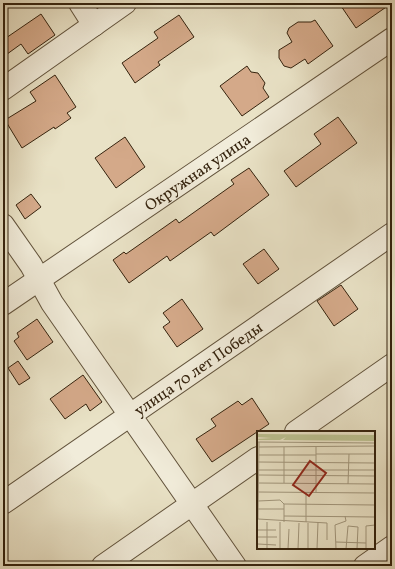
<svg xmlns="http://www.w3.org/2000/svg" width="395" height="569" font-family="Vollkorn,serif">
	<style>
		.building { fill: #d4a989; stroke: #35230e }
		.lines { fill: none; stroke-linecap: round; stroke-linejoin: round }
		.minor-casing { stroke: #62533c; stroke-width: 24 }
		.minor { stroke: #f1ecda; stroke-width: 22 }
		.labels { text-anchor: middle; stroke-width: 3.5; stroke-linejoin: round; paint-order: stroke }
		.street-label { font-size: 16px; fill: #35230e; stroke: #f1ecda }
		.inset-road { fill: none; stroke: #a1967c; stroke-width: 1 }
		.view { fill: #8f2418; fill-opacity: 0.15; stroke: #8f2418; stroke-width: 2 }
		.inset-edge { fill: none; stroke: #35230e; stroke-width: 2 }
	</style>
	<rect width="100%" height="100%" fill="#e9e2c6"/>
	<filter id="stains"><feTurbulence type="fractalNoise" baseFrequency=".005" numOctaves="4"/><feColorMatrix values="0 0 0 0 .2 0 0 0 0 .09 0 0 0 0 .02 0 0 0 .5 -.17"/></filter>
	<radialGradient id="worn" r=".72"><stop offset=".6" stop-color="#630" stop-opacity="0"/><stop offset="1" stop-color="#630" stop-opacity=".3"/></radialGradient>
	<!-- building -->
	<path class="building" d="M339,3h53l-36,25z
		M41,14l14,21 -27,19 -7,-10 -18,13v-17z
		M179,15l15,22 -36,25 2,3 -25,18 -13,-20 36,-25 -4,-6z
		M315,20l18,26 -25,18 -3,-5 -14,9 -7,-2 -5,-8v-8l13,-8 -5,-9 2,-5 9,-6h13z
		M247,66l4,6 7,1 7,10 -2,5 6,9 -27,19 -22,-30z
		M55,75l21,32 -9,6 4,5 -16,11 -1,-2 -32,21 -17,-28 31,-19 -6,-9z
		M338,117l19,26 -39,28 -22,16 -12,-16 37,-27 -7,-10z
		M125,137l20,30 -29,21 -21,-30z
		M249,168l20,27 -55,41 -3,-4 -41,29 -3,-5 -38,27 -16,-23 11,-8 2,2 50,-35 3,4 55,-39 -3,-4z
		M31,194l10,13 -16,12 -9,-14z
		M264,249l15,20 -21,15 -15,-20z
		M341,285l17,24 -24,17 -17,-25z
		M182,299l21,30 -26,18 -14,-20 7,-5 -7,-9z
		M37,319l16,23 -26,18 -13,-19 5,-4 -2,-4z
		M18,361l12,17 -11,7 -11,-17z
		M83,375l19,27 -12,9 -4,-7 -21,15 -15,-20z
		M252,398l17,26 -57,38 -16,-23 20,-13 -5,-7 27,-18 4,4z"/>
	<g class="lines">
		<defs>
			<g id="minor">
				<path d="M80,3l14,22"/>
				<path d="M3,89l122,-86"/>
				<path d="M3,225l28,40 21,38 183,263"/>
				<path id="s1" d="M3,304l389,-265"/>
				<path d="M296,432l96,-67"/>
				<path id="s2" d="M3,503l389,-269"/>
				<path d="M103,566l155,-108"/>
				<path d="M365,566l27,-19"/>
			</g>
		</defs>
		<!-- minor casing -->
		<use href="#minor" class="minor-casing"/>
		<!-- minor -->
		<use href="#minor" class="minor"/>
	</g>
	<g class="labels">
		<!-- street labels -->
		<g class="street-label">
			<text dy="6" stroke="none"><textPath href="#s1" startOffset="235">Окружная улица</textPath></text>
			<text dy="6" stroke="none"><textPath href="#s2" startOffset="237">улица 70 лет Победы</textPath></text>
		</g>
	</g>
	<!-- overview -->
	<g transform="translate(257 431)">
		<rect width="118" height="118" fill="#e9e2c6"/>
		<path d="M0,3l118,1v6l-92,-1 3,-3 -6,3h-21l-2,-1 15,-1 -15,-1z" fill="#bcc291"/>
		<path class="inset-road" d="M0,11l118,1M2,11l-1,77 69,4v17M2,16l116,-1M59,23h59M2,24h57M1,31l117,1M1,39h117M1,44l117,1M1,52l117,1M27,52v-36M91,53l1,-30M1,61l117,1M49,61v30M59,61v-45M1,70l22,-1 4,4M1,78h26M27,85l91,1M27,91v-18l91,1M1,99h18M1,106h19M79,111l30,1M1,113l18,1M10,118v-27M23,118v-27M31,118l1,-20M41,118l1,-26M51,118v-26M60,118l1,-27M79,118l-1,-24 11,-4 -1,-5M89,118l2,-23 10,1 -1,22M109,118v-23l9,-1"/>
		<path class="view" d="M53,30l16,12 -17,23 -16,-11z"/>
		<rect width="118" height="118" class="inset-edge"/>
	</g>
	<!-- margin -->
	<rect width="395" height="569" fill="none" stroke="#e9e2c6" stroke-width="16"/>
	<rect x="4" y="4" width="387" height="561" fill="none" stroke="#35230e" stroke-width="2"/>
	<rect x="8" y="8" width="379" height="553" fill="none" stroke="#35230e"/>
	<rect width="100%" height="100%" filter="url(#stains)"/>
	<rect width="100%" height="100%" fill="url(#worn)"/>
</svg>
